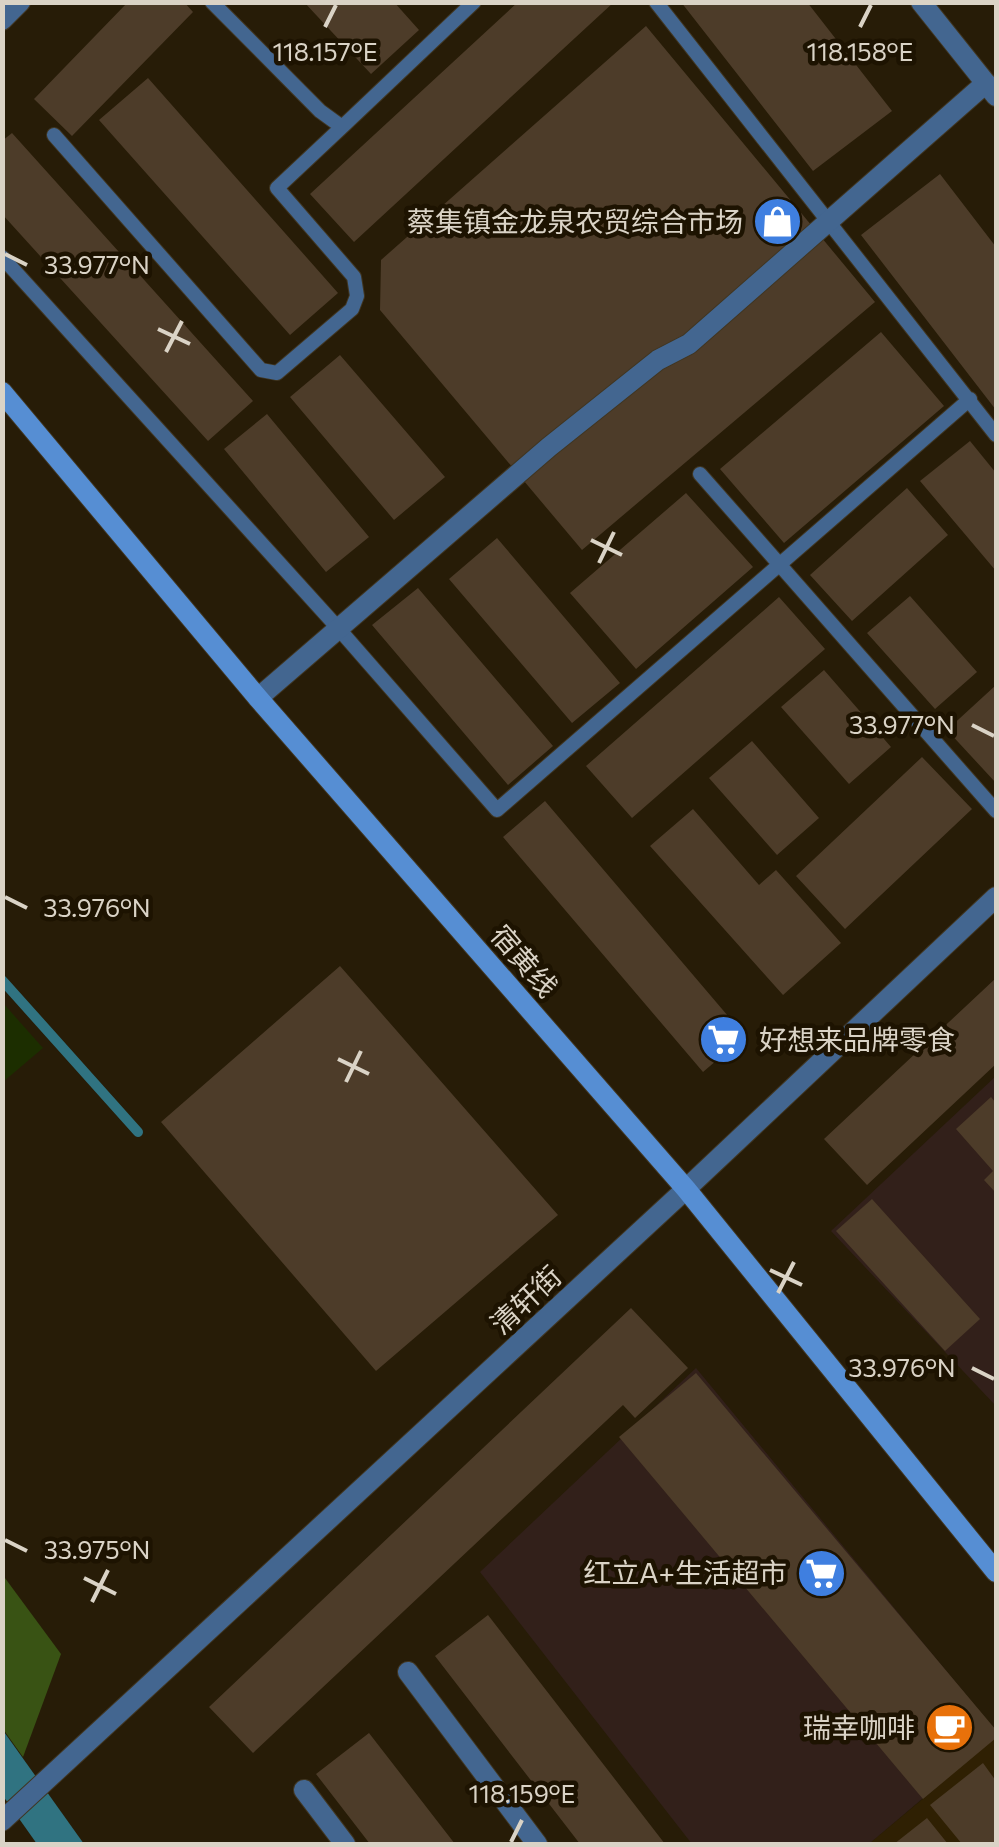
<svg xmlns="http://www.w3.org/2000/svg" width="999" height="1847" font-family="Commissioner,'Noto Sans SC',sans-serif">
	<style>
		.commercial { fill: #32201a }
		.built { fill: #2f2003 }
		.green { fill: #1c2e00 }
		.forest { fill: #395314 }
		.water { fill: #307381 }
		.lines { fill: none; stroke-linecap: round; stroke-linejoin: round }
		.stream { stroke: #307381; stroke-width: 10 }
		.building { fill: #4d3c29 }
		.service-casing { stroke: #403622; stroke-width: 16 }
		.minor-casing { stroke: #403622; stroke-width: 22 }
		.tertiary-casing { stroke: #403622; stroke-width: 22 }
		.secondary-casing { stroke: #403622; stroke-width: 22 }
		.service { stroke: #436690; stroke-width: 14 }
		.minor { stroke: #436690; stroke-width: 20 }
		.tertiary { stroke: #436690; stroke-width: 20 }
		.secondary { stroke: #568ed3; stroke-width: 20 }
		.ticks { fill: none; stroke: #dad3c6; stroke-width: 4 }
		.labels { text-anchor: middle; stroke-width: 9; stroke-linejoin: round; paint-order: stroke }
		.poi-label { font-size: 28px; fill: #dad3c6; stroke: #1d1301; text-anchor: end }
		.street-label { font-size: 28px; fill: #dad3c6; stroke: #1d1301 }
		.ticks-label { font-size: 25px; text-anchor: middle; fill: #dad3c6; stroke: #1d1301; stroke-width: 9; stroke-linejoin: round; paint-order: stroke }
	</style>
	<rect width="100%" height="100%" fill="#271c07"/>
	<!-- commercial -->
	<path class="commercial" d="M996,1076v330l-165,-175z
		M696,1368l300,363v5l-127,108h-177l-212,-272z"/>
	<!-- built -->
	<path class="built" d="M996,1736v108h-127l54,-45z"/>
	<!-- green -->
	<path class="green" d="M3,1003l40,45 -40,34h-1z"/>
	<!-- forest -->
	<path class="forest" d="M2,1574l59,80 -38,103 -20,-28z"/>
	<!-- water -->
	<path class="water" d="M2,1729l82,115h-47l-34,-48z"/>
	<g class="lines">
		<!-- stream -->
		<path class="stream" d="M2,980l136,152"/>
	</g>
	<!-- building -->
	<path class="building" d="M128,2h56l9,10 -121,124 -38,-37z
		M304,2h90l25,28 -48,44z
		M518,2h96l-260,240 -44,-48z
		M681,2h126l85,109 -79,60z
		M646,26l229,276 -293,248 -202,-240 1,-50z
		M148,78l190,215 -48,42 -191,-215z
		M12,133l241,268 -45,40 -206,-227v-73z
		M940,174l56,73v163l-135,-175z
		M881,332l63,74 -160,137 -64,-74z
		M340,355l105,122 -51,43 -104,-123z
		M267,414l102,123 -43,35 -102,-123z
		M970,441l26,32v98l-76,-90z
		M907,488l41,47 -96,86 -42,-46z
		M686,493l67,74 -117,102 -66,-76z
		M497,538l123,145 -48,40 -123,-144z
		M418,588l135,158 -45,39 -136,-160z
		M910,596l67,76 -42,37 -68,-76z
		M779,597l46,52 -193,169 -46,-52z
		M824,670l67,77 -42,37 -68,-77z
		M996,685v98l-49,-53z
		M752,741l67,77 -42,37 -68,-77z
		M922,757l50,52 -127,120 -49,-53z
		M545,801l200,235 -42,36 -200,-235z
		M693,809l66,76 17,-15 65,73 -58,52 -133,-149z
		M340,966l218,249 -182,156 -215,-249z
		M996,978v86l-129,121 -43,-46z
		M991,1097l5,6v90l-12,-13 9,-9 -37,-42z
		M872,1199l108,120 -35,32 -109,-120z
		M631,1308l57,60 -53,50 -12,-13 -370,348 -44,-46z
		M696,1373l300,357v8l-73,61 -304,-362z
		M488,1615l177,229h-85l-145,-188z
		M369,1733l86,111h-85l-54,-70z
		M983,1763l13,18v63h-34l-32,-39z
		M927,1818l21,26h-54z"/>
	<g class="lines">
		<defs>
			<path id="service" d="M212,2l108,109 22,16 132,-125
				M656,2l340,433
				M54,135l207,235 16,3 75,-64 5,-13 -3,-19 -77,-89 65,-61
				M2,257l336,371 159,182 473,-411
				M700,474l296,337"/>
			<path id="minor" d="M921,2l75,94
				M258,698l291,-251 109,-87 31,-16 297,-261
				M408,1672l129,172
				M304,1790l41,54
				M2,1821l684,-632 310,-292"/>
			<path id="tertiary" d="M2,20l18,-18"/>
			<path id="secondary" d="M2,392l256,306 428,491 310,383"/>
		</defs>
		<!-- service casing -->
		<use href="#service" class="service-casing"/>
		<!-- minor casing -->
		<use href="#minor" class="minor-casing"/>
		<!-- tertiary casing -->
		<use href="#tertiary" class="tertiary-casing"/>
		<!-- secondary casing -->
		<use href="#secondary" class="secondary-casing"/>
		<!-- service -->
		<use href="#service" class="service"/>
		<!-- minor -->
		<use href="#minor" class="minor"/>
		<!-- tertiary -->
		<use href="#tertiary" class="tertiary"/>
		<!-- secondary -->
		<use href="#secondary" class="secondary"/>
	</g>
	<!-- ticks -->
	<path class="ticks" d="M325,27l11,-22M860,27l11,-22M5,254l22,11M158,329l32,15M166,352l16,-31M591,540l31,15M599,563l15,-31M972,725l22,11M5,897l22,11M338,1059l31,15M346,1082l15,-31M770,1270l32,15M778,1293l16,-31M972,1368l22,11M5,1540l22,11M84,1578l32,16M92,1602l16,-32M511,1842l11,-22"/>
	<!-- icons -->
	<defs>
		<symbol id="shop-disc" viewBox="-11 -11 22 22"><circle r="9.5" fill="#3f7fe0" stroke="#1d1301"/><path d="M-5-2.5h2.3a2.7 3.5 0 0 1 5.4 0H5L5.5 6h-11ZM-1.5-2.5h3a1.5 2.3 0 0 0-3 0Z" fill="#fff"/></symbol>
		<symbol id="supermarket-disc" viewBox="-11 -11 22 22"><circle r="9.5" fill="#3f7fe0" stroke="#1d1301"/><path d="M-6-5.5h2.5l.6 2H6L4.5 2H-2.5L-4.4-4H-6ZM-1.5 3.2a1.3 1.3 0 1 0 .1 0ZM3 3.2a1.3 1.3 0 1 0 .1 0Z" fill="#fff"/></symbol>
		<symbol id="cafe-disc" viewBox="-11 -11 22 22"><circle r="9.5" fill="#e8710a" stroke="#1d1301"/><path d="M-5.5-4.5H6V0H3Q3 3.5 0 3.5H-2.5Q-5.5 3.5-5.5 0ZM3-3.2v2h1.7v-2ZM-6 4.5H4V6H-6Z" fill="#fff"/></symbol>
	</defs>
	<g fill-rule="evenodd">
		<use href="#shop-disc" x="750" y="194" width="55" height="55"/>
		<use href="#supermarket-disc" x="696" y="1012" width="55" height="55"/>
		<use href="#supermarket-disc" x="794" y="1546" width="55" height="55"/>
		<use href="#cafe-disc" x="922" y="1700" width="55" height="55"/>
	</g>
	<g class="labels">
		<!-- poi labels -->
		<g class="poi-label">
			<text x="743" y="232">蔡集镇金龙泉农贸综合市场</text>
			<text x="759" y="1050" text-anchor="start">好想来品牌零食</text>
			<text x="787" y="1583">红立A+生活超市</text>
			<text x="915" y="1738">瑞幸咖啡</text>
		</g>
		<!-- street labels -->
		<g class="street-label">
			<text transform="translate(524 961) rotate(49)" y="10">宿黄线</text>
			<text transform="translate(526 1300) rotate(-43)" y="10">清轩街</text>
		</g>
	</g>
	<g class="ticks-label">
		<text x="325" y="61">118.157°E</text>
		<text x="860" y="61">118.158°E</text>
		<text x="97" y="274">33.977°N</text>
		<text x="902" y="734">33.977°N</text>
		<text x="97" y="917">33.976°N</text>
		<text x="902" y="1377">33.976°N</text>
		<text x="97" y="1559">33.975°N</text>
		<text x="522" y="1803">118.159°E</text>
	</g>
	<!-- border -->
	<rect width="999" height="1847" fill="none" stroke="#dad3c6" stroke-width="10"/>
</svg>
